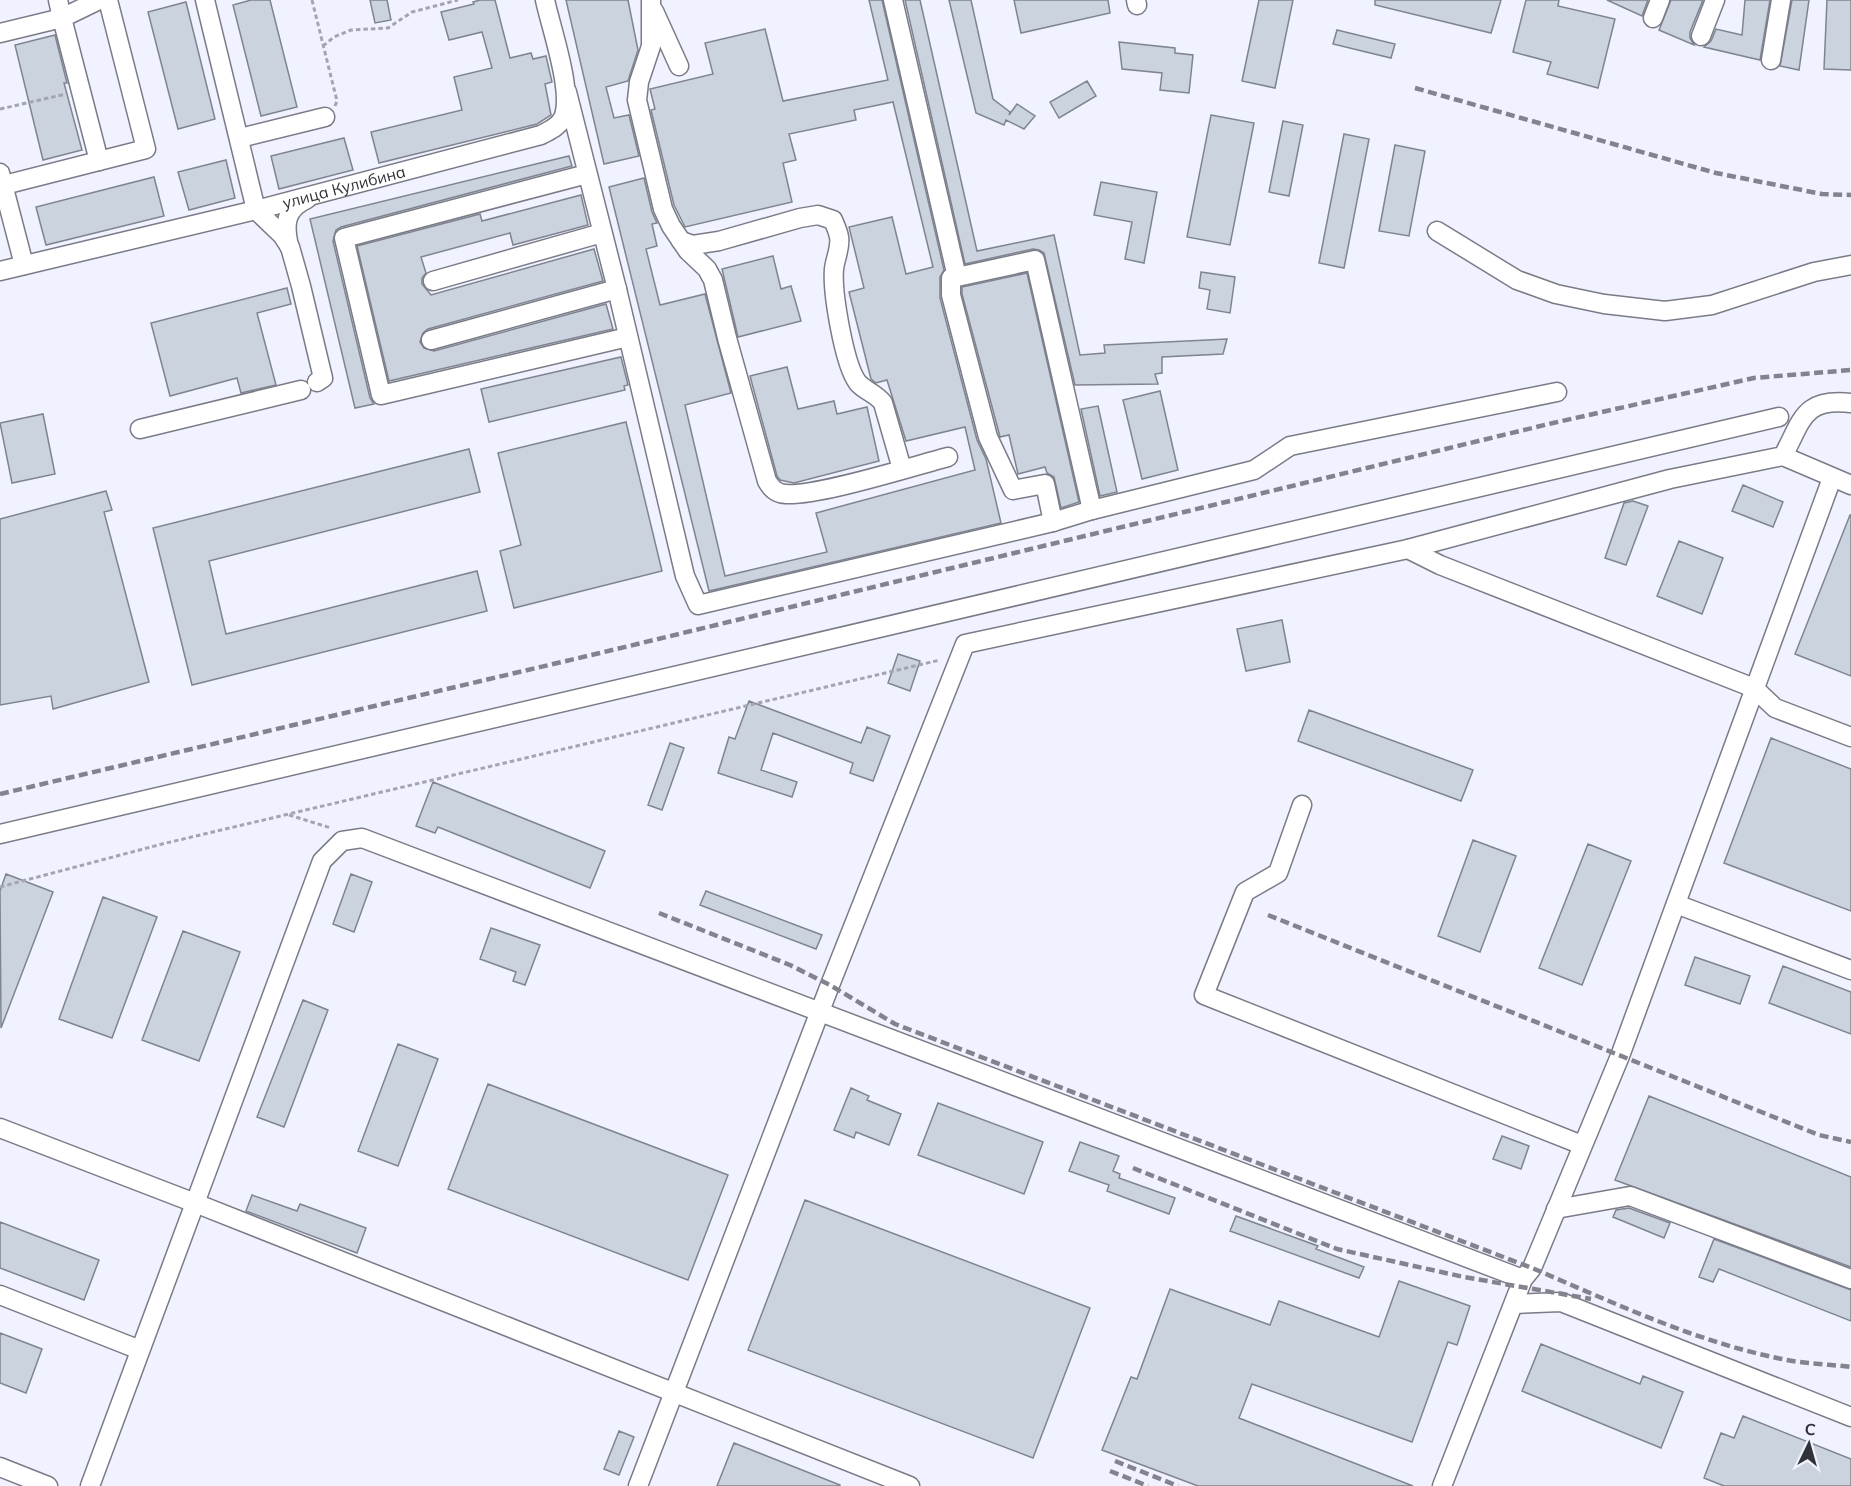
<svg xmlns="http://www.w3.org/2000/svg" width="1851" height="1486" font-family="Mulish,sans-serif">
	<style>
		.building { fill: #cbd3de; stroke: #7e8590; stroke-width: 1.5 }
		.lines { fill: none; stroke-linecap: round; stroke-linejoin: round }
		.minor-casing { stroke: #7b7b87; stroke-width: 21 }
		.path { stroke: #a4a5af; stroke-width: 3; stroke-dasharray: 4.5 3; stroke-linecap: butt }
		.minor { stroke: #fff; stroke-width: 18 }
		.rail { stroke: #82838c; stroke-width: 4.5; stroke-dasharray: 9 4.5; stroke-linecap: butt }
		.labels { text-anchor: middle; stroke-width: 5; stroke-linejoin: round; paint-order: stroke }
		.street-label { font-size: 16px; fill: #323338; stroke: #f1f2ff }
	</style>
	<rect width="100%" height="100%" fill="#f1f2ff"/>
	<!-- building -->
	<path class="building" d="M251,0h19l27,107 -36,9 -28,-111z
		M370,0h17l4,20 -16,3z
		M480,0h15l15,58 21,-5 2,6 13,-3 6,26 -7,2 6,31 -14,9 -158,39 -8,-31 91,-22 -8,-33 38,-9 -10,-36 -33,8 -8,-28 33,-8 -1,-2z
		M566,0h62l10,50 -10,31 -22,6 8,31 15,-3 10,41 -35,8z
		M869,0h13l62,270 -4,7v21l37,142 9,19 15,64 -292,68 -100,-404 35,-9 8,34 5,11 -5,1 5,22 -11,3 14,56 45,-11 26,99 -46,12 40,171 102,-24 -11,-39 159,-43 -10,-43 -59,14 -19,-61 -11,3 -5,-4 -22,-87 15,-4 -15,-61 43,-10 14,57 27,-7 -40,-165 -39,8 2,10 -67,14 7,26 -13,3 9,39 -107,25 -11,-22 -23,-95 4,-1 -5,-20 63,-15 -8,-31 60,-14 18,72 105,-21z
		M905,0h15l57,251 77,-16 26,120 25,-2 -1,-8 123,-6 -4,15 -61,3v16l-7,1 3,10 -83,1 -31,-132 -5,-3 -6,-1 -68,15z
		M949,0h22l22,99 17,13 -1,3 8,-11 18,12 -11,13 -18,-9 -2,5 -28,-12z
		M1014,0h94l2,13 -89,20z
		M1259,0h34l-18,88 -33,-7z
		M1375,0h126l-10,33 -116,-28z
		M1526,0h33l-1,6 57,13 -17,69 -51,-14 4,-12 -38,-10z
		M1607,0h41l-6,16z
		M1671,0h32l-13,32v6l4,7 -35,-15z
		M1745,0h25l-10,60 -56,-13 7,-6 5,-12 26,6z
		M1792,0h17l-10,70 -19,-4z
		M1827,0h24v70l-27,-1z
		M186,2l29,117 -37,10 -30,-117z
		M1337,30l58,14 -4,14 -58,-14z
		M55,35l12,48h-3l18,67 -39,10 -28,-115z
		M1119,42l56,6v5l18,2 -4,38 -29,-3 2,-17 -40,-4z
		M1087,81l9,15 -37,22 -9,-16z
		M1211,115l43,8 -24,122 -43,-8z
		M1283,121l20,4 -14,71 -20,-4z
		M1344,134l25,5 -25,129 -25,-5z
		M344,138l9,32 -74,19 -8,-33z
		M1395,145l30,6 -16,85 -30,-5z
		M569,156l3,10 -231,61 -5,3 -3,11 37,157 4,6 -19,4 -45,-189z
		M226,160l9,38 -46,12 -11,-38z
		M154,177l10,39 -118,29 -10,-38z
		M1101,182l56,10 -13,71 -19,-4 7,-37 -38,-7z
		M581,195l7,30 -75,20 -3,-12 -89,24 5,16 -4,5v6l9,11 163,-46 9,32 -175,48 -5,4 -3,9 4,6 10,3 172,-47 7,25 -224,52 -32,-135 123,-32 2,7z
		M773,256l8,33 10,-3 10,35 -63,16 -16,-68z
		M1201,272l34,5 -5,36 -23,-4 3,-19 -11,-2z
		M1027,273l52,229 -18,6 -7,-31 -7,-4 -2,-6 -27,7 -9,-39 -9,2 -1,-4 -37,-139v-7z
		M287,288l4,16 -34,9 19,72 -35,8 -4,-15 -67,18 -19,-73z
		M621,357l7,28 -4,1 1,4 -136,32 -8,-33z
		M787,367l11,42 36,-8 3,13 30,-7 12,54 -85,22 -14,-3 -3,-4 -27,-100z
		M1160,391l18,79 -36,9 -19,-79z
		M1098,406l19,86 -17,4 -19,-87z
		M43,414l12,60 -43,9 -12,-60z
		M626,422l36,149 -148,37 -14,-57 21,-6 -23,-92z
		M469,449l11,43 -271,69 17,73 251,-63 10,40 -295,74 -39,-157z
		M1743,485l40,17 -10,25 -41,-16z
		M106,491l6,19 -8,2 45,170 -96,27 -2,-13 -51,9v-186z
		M1633,501l15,5 -22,59 -21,-7 19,-55z
		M1850,515h1v161l-56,-22z
		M1679,541l44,17 -21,56 -45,-18z
		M1282,620l8,42 -44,9 -9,-42z
		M898,654l22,7 -10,30 -22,-8z
		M749,701l112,42 6,-16 23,9 -17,45 -23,-8 3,-10 -80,-30 -12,37 36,12 -5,15 -74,-24 11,-36 6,2z
		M1309,710l164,60 -12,31 -163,-60z
		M1771,738l80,31v142l-127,-48z
		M670,743l14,5 -22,62 -14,-5z
		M433,782l172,69 -15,37 -152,-61 -3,6 -19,-7z
		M1473,840l43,16 -36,96 -42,-16z
		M1588,844l43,17 -49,124 -43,-17z
		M6,874l47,18 -52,136 -1,-137z
		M351,874l21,8 -18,50 -21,-8z
		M706,891l116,44 -6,14 -116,-44z
		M103,897l54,20 -45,121 -53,-19z
		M491,928l49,17 -15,40 -12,-4 3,-9 -36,-13z
		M183,931l57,21 -41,109 -57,-21z
		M1695,957l55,19 -10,28 -55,-19z
		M1783,966l68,26v42l-82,-31z
		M303,1000l25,10 -44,117 -27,-10z
		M398,1044l40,15 -40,107 -40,-15z
		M488,1084l240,91 -40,105 -240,-91z
		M851,1088l18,8 -2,4 34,14 -12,31 -33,-13 -2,6 -20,-8z
		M1649,1096l202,81v90l-236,-87z
		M938,1103l105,39 -19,52 -106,-39z
		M1502,1136l27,10 -8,23 -28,-10z
		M1080,1142l39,14 -6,15 7,3 -1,4 56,20 -6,16 -62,-23 2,-6 -40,-14z
		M252,1195l45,16 3,-7 66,24 -9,25 -111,-42z
		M805,1200l285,108 -57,150 -285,-108z
		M1629,1208l41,15 -6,15 -51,-21 3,-7z
		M1236,1216l82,30 -2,3 48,18 -5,11 -129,-47z
		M0,1222l99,38 -15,40 -84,-32z
		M1714,1239l137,51v31l-132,-52 -6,13 -14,-5z
		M1399,1281l71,25 -13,39 -9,-3 -36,100 -160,-58 -13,34 174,68h-215l-96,-36 29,-73 6,2 33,-90 100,36 9,-24 100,36z
		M0,1333l42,16 -16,44 -26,-10z
		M1541,1344l99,40 3,-8 40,16 -22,56 -139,-57z
		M1743,1416l108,43v27h-127l-20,-8 17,-45 13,5z
		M619,1431l15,6 -15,38 -15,-6z
		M734,1443l106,42v1h-123z"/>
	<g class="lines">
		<defs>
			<g id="minor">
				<path d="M99,0l-37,18 37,143"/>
				<path d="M205,0l51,210 26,25 8,12 11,39 22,92 -6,4"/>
				<path d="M651,0v46l-12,36 -2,18 26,109 8,17 17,25 19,18 6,11 14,58 40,143c3,5 6,10 13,12 24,8 137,-28 168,-36"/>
				<path d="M893,0l64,277 -6,1v17l37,142 25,53 32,-6 8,38"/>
				<path d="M1136,0l1,5"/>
				<path d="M654,11l25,55"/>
				<path d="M1653,18l7,-18"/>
				<path d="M0,33l62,-15 -4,-18"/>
				<path d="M1701,36l14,-36"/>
				<path d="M1771,60l10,-60"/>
				<path d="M567,92l50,197 68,287 13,29 355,-83 39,-12 162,-40 36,-24 267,-54"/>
				<path d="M240,138l85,-21"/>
				<path d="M0,173l24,92"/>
				<path d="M587,174l-243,64 37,157 247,-58"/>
				<path d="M0,186l146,-37 -38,-149"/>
				<path d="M1437,231l80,49 39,14 48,10 61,7 47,-6 102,-33 37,-7"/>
				<path d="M681,241l12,4 26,-4 81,-23 18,-3 15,5c2,5 5,11 6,17 2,10 -4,22 -5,32 -2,23 10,96 24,114 7,8 19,11 25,20l19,66"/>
				<path d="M289,246c-5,-22 -4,-37 18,-47"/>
				<path id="s1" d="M0,271l256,-61 285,-75c9,-5 17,-8 22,-17 11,-25 -12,-90 -18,-118"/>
				<path d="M957,277l78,-17 57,250"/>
				<path d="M433,281l169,-48"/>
				<path d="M431,340l186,-51"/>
				<path d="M140,429l161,-39"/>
				<path d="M1783,456l68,29"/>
				<path d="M1408,549l262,-70 113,-23c20,-37 20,-58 68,-53"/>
				<path d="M1302,805l-24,68 -33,19 -41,103 378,150"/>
				<path d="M0,834l1779,-417"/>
				<path d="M1676,904l175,66"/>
				<path d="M0,1128l195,75 715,283"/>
				<path d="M1556,1209l74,-13 221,83"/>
				<path d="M0,1295l140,55"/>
				<path d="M1514,1304l47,-2 290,115"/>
				<path d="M0,1467l48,19"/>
				<path d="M90,1486l232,-625 20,-20 20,-3 1161,441"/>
				<path d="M638,1486l192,-501 135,-341 443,-95 32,16 314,123 21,20 76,29"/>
				<path d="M1442,1486l81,-207 9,-11 88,-212 212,-578"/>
			</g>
		</defs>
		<!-- minor casing -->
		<use href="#minor" class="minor-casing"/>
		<!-- path -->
		<path class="path" d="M312,0l25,101 -2,5
			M323,46l11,-9 17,-7 37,-2 24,-16 46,-12
			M0,109l66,-15
			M289,815l42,13
			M0,887l162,-43 778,-184"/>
		<!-- minor -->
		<use href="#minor" class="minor"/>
		<!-- rail -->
		<path class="rail" d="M1415,88l301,85 106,21 29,1
			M0,794l600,-141 953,-230 201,-45 97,-8
			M659,913l131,52 40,20 65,39 637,244c80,34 164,74 250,91 22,5 46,5 69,8
			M1268,915l551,220 32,7
			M1133,1168l204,81 127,28 127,22
			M1115,1461l63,25
			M1110,1471l38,15"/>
	</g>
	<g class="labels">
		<!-- street labels -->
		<g class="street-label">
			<text dy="6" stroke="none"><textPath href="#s1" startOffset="354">улица Кулибина</textPath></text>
		</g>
	</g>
	<!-- north arrow -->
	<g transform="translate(1809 1444) rotate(5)" stroke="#f1f2ff" stroke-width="4.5" paint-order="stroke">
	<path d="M0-4.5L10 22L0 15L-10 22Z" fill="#323338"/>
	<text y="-9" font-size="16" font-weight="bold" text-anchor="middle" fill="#323338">С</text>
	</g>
</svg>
